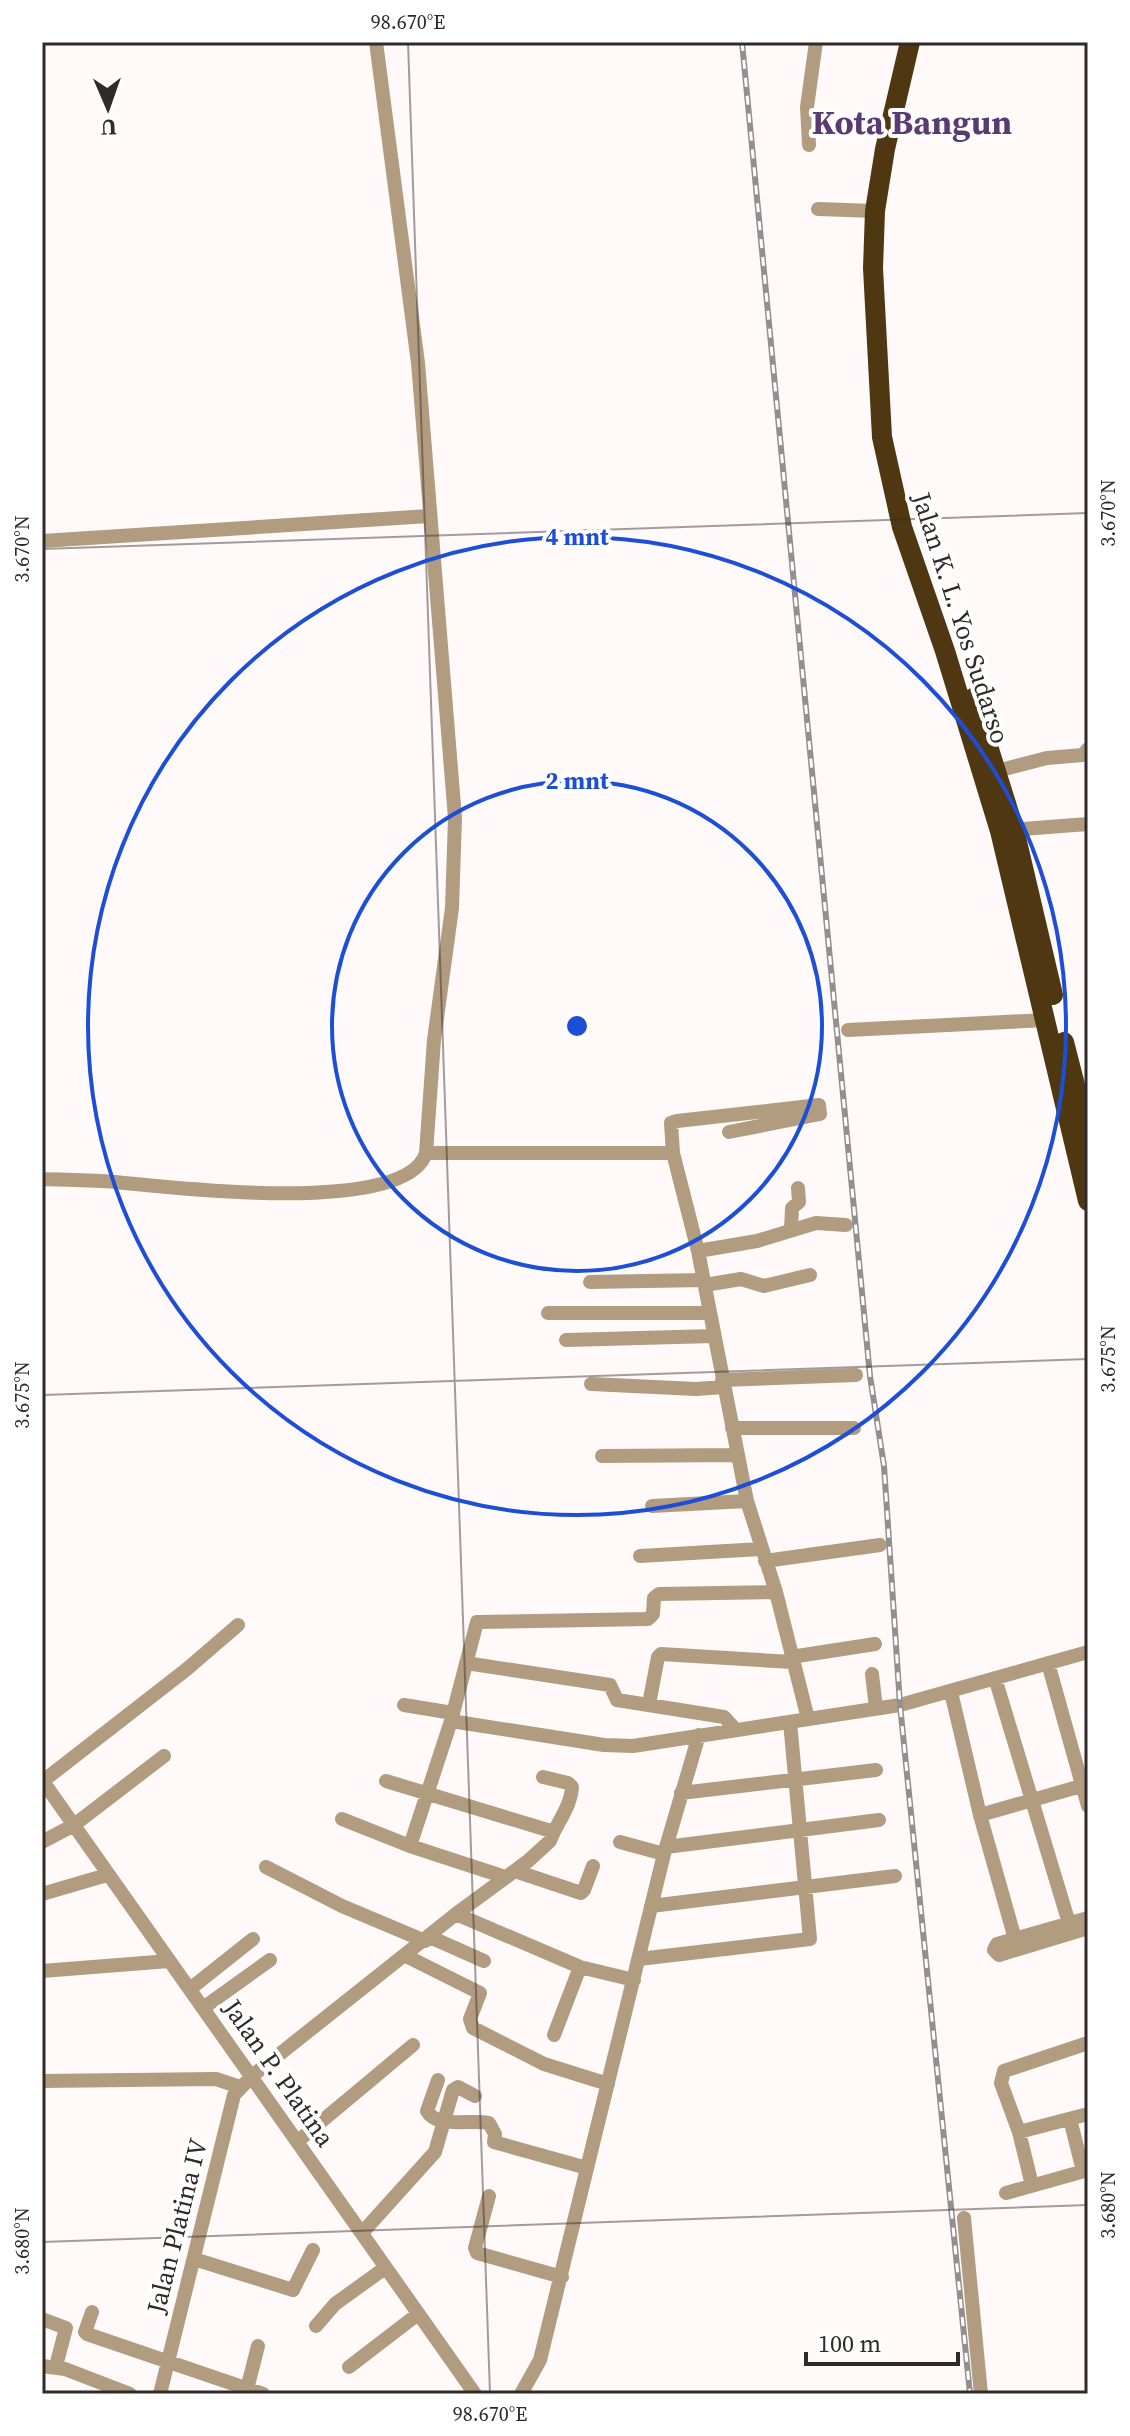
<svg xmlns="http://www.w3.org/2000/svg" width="1130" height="2436" font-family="'Source Serif 4',serif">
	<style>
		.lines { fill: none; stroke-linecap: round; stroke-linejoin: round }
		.minor { stroke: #b19c80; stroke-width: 14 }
		.highway { stroke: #4f3711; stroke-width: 20 }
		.rail-casing { stroke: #938f8e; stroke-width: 6 }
		.rail { stroke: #fff; stroke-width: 3; stroke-dasharray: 9; stroke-linecap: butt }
		.ticks { fill: none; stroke: #2f2b2a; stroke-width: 2; stroke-opacity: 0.45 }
		.ring { fill: none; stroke: #1d4ed8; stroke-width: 4 }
		.labels { text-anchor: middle; stroke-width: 8; stroke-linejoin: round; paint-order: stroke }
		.street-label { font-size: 26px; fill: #2f2b2a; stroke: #fff }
		.district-label { font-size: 34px; font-weight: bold; fill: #5b3a73; stroke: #fff }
		.centre { fill: #1d4ed8; stroke: #fff; stroke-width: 4 }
		.ring-label { font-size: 24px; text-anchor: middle; font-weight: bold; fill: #1d4ed8; stroke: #fff; stroke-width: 8; stroke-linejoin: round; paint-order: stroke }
		.neatline { fill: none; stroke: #2f2b2a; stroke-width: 3 }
		.ticks-label { font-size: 20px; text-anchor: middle; fill: #2f2b2a }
	</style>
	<rect width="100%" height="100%" fill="#fffaf9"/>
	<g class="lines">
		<!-- minor -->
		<path class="minor" d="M809,145l-2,-38 9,-65
			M818,209l57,2
			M42,541l387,-25
			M997,771l50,-13 36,-3 5,-6
			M1009,830l79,-6
			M848,1030l197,-10
			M426,1153h247l25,98 49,250 29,91 32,127
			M673,1153l-2,-30 6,-2 142,-16 1,9 -91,18
			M42,1179c24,1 49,1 73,3 55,5 291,35 311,-29l8,-113 18,-132 3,-90 -37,-455 -42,-321
			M791,1230l1,-22 7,-6 -1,-14
			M698,1251l59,-10 59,-18 30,2
			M590,1282l114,-2
			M705,1285l36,-6 23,7 46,-11
			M548,1313h162
			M566,1340l148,-4
			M722,1380l134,-5
			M591,1384l105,5 28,-2
			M732,1428h122
			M602,1456l136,-1
			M652,1506l95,-5
			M640,1556l121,-7
			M765,1561l115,-16
			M791,1657l84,-13
			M466,1663l144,22 7,15 107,17 11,12
			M1048,1663l40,143
			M872,1674l4,34
			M995,1678l77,255
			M951,1692l29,123 35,124
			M649,1704l9,-47 3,-3 131,8
			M404,1705l49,8
			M451,1721l153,24 29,1 267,-41 188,-53
			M42,1780l433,614
			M43,1781l144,-112 51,-44
			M386,1781l165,50
			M681,1793l195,-23
			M980,1815l108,-31
			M342,1819l68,27 95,31
			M42,1842l32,-17 90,-69
			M620,1842l44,12
			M410,1846l41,-125 26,-99 171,-3 5,-5 1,-16 5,-4 117,-2
			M666,1847l213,-27
			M266,1867l76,39 83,35
			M515,1871l66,22 3,-3 9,-24
			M42,1894l65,-19
			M651,1906l244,-30
			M456,1914l124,53 54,13
			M1088,1918l-91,26 -3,6 5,5 89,-27
			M430,1937l54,24
			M406,1956l74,37 -10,26 3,9 71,36 64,20
			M639,1959l171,-20 -20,-217
			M42,1971l127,-10
			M190,1989l63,-50
			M203,2008l67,-48
			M554,2035l26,-68
			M438,2080l-11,31c10,18 44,8 62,12l6,11 -1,8 93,26
			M42,2081l174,-2 24,8
			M1070,2119l13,52
			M1019,2132l69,-18
			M298,2141l115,-96
			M1032,2185l-13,-53 -18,-49 3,-12 84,-28
			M1006,2193l82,-23
			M489,2196l-14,52 2,5 85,24
			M964,2218l17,176
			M362,2233l73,-81 18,-62 5,-3 17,9
			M194,2259l99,31 20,-40
			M92,2312l-7,20 2,2 176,60
			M42,2319l24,9 -10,38
			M316,2326l19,-22 50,-36
			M42,2366l23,3 65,25
			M349,2367l69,-53
			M247,2389l11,-43
			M160,2394l74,-299 18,-19 204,-162 72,-53 22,-20c6,-17 21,-34 22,-54l-4,-4 -25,-6
			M521,2394l19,-34 124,-506 35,-119"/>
		<!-- highway -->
		<path class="highway" d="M910,42l-25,107 -10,62 -2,57 9,169 20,90 43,124 55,180 88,370
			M973,698l41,131 39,166
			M1064,1042l24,94"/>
		<defs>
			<path id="rail" d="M742,42l128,1334 14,90 16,239 70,689"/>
		</defs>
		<!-- rail casing -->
		<use href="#rail" class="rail-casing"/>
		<!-- rail -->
		<use href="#rail" class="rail"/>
	</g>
	<!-- ticks -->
	<path class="ticks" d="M408,42l82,2352M42,549l1046,-36M42,1395l1046,-36M42,2242l1046,-37"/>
	<!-- distance rings -->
	<g class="ring">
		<circle cx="577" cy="1026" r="245"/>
		<circle cx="577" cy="1026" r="489"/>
	</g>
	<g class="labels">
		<!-- street labels -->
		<g class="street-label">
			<text transform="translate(961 618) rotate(72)" y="9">Jalan K. L. Yos Sudarso</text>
			<text transform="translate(279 2073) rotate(55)" y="9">Jalan P. Platina</text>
			<text transform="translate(177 2226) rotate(-76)" y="9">Jalan Platina IV</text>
		</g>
		<!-- district labels -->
		<g class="district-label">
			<text x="912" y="134">Kota Bangun</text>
		</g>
	</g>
	<circle cx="577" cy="1026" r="12" class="centre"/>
	<g class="ring-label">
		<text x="577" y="545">4 mnt</text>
		<text x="577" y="789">2 mnt</text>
	</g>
	<!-- border -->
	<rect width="1130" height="2436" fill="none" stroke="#ffffff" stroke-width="88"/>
	<!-- north arrow -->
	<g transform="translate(108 108) rotate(178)" stroke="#ffffff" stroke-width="6" paint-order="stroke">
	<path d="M0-6L14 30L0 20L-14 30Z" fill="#2f2b2a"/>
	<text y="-12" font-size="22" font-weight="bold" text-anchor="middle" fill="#2f2b2a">U</text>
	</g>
	<!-- scale -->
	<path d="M806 2352v12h152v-12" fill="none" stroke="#2f2b2a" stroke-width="4"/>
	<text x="818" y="2352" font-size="24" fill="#2f2b2a" stroke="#ffffff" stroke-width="6" paint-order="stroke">100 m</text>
	<rect x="44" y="44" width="1042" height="2348" class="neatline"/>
	<g class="ticks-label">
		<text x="408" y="29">98.670°E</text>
		<text transform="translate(1108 513) rotate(-90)" y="7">3.670°N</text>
		<text transform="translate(22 549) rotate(-90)" y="7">3.670°N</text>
		<text transform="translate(1108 1359) rotate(-90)" y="7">3.675°N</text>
		<text transform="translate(22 1395) rotate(-90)" y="7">3.675°N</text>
		<text transform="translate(1108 2205) rotate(-90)" y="7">3.680°N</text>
		<text transform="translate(22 2241) rotate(-90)" y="7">3.680°N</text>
		<text x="490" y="2421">98.670°E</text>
	</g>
</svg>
